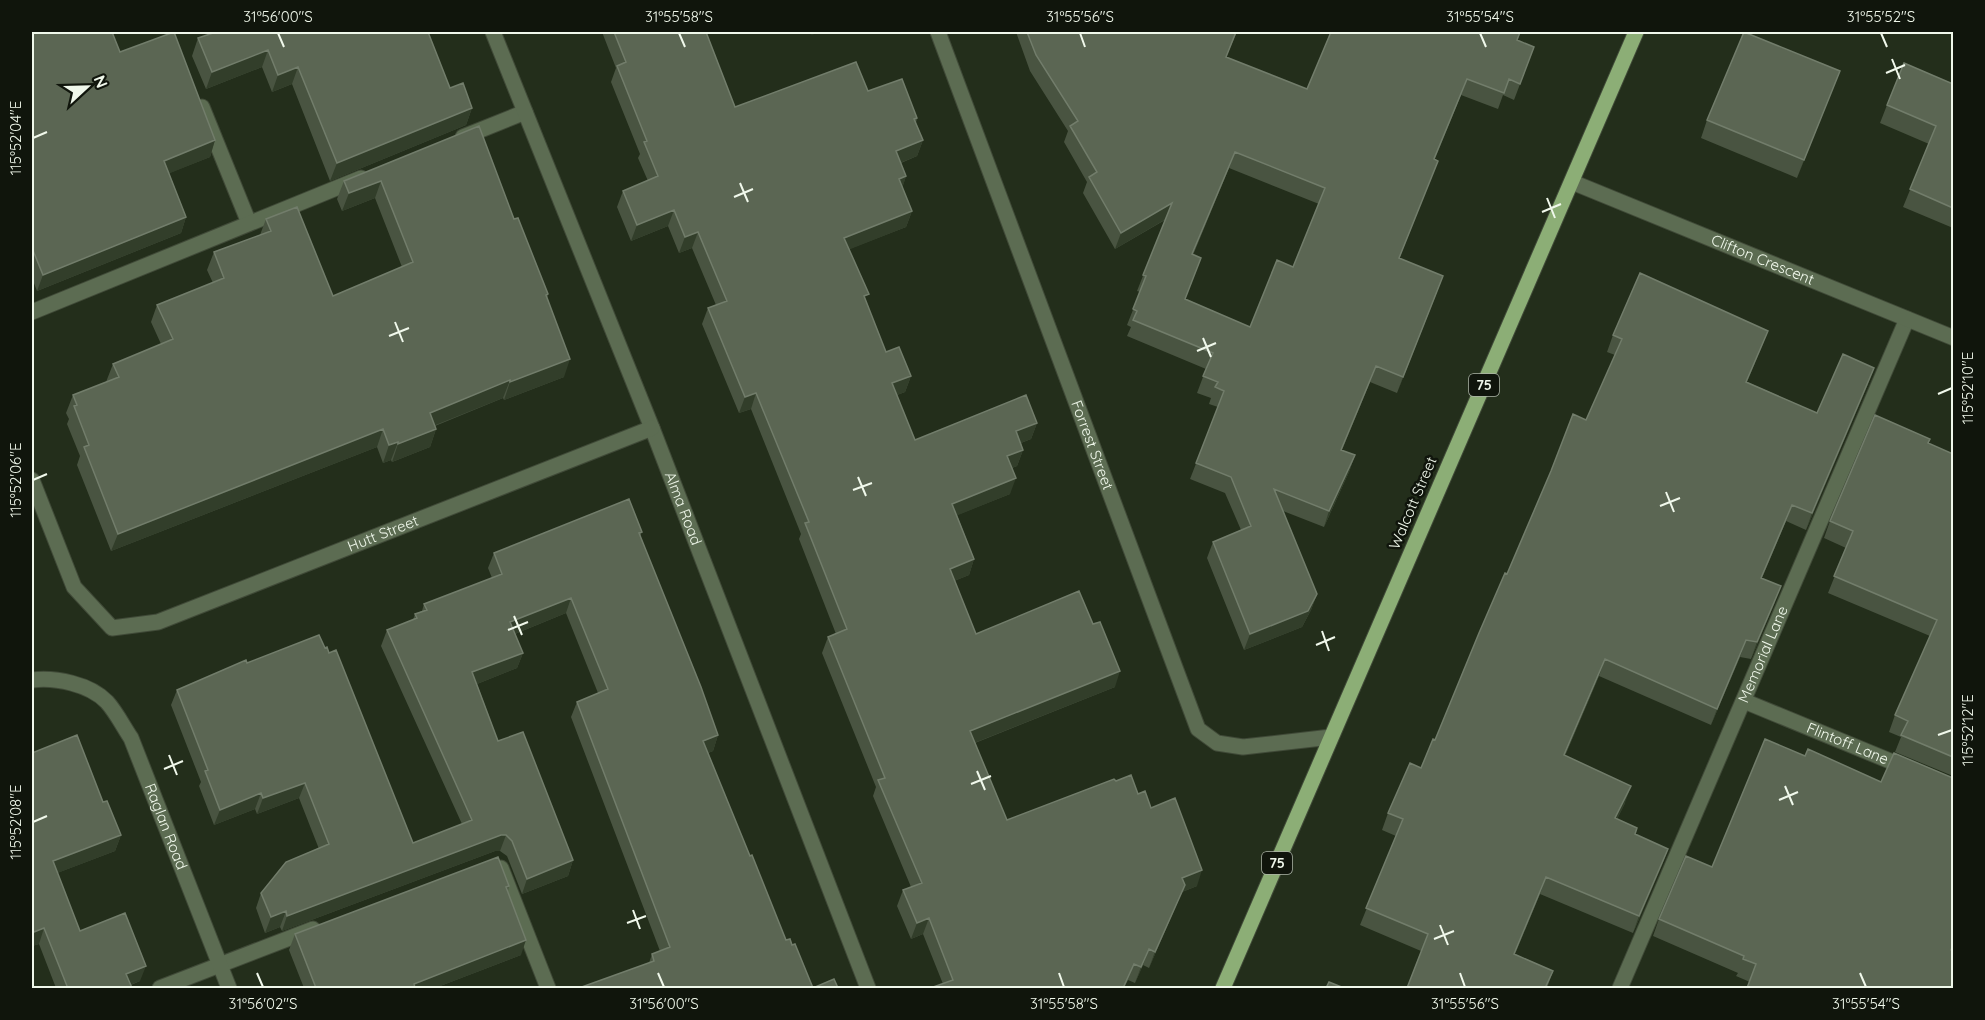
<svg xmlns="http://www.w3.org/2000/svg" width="1985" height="1020" font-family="Quicksand,sans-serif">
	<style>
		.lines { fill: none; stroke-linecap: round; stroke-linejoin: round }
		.service-casing { stroke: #404a38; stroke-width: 17 }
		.minor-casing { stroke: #404a38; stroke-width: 17 }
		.primary-casing { stroke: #404a38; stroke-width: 17 }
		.service { stroke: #5c6c52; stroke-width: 15 }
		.minor { stroke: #5c6c52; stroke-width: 15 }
		.primary { stroke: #8cae76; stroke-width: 15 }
		.wall { fill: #495441; fill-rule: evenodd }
		.shaded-wall { fill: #323e2a }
		.building { fill: #5b6653; stroke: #727d6b; stroke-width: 1.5; fill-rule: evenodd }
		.ticks { fill: none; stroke: #f0f8eb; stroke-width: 2 }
		.labels { text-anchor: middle; stroke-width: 5; stroke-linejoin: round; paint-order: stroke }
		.shield { fill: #10150c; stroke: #adb4a8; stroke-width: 1.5 }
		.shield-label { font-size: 14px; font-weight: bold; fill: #f0f8eb }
		.street-label { font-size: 15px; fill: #f0f8eb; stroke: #10150c }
		.neatline { fill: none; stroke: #f0f8eb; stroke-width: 2 }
		.ticks-label { font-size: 15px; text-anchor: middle; fill: #f0f8eb }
	</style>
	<rect width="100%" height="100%" fill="#232e1b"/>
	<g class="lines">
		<defs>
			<g id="service">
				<path d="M202,107l47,116"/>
				<path d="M463,137l62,-25"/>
				<path d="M32,312l329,-134"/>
				<path id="s1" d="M1744,701l163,67"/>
				<path d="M501,868l47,120"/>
				<path d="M160,988l153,-59"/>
				<path id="s2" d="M1620,988l287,-669"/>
			</g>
			<g id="minor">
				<path id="s3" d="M493,32l159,396 216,560"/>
				<path id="s4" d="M938,32l260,697 19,14 26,4 88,-10"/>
				<path id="s5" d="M1572,182l382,156"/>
				<path id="s6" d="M32,480l42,107 38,41 46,-6 494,-194"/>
				<path id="s7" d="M32,680c23,-3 58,4 75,22 9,10 16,24 24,36l98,250"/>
			</g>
			<path id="primary" d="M1223,988l413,-956"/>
		</defs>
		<!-- service casing -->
		<use href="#service" class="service-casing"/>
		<!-- minor casing -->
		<use href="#minor" class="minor-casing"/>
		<!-- primary casing -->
		<use href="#primary" class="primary-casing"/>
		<!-- service -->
		<use href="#service" class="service"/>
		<!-- minor -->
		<use href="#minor" class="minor"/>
		<!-- primary -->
		<use href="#primary" class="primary"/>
	</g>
	<!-- wall -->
	<path class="wall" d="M32,32l88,20 95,88 -5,17 -41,16 17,44 -5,16 -144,58 -5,-13z
		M216,32l234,56 22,20 -6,17 -136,56 -38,-97 -20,8 -10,-25 -56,22 -14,-33 6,-18z
		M602,32h104l29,75 133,-16 49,27 -1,5 7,17 -6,16 -16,7 5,13 -4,12 10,23 -6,16 -57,22 17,52 20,51 25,24 -6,16 -8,3 18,45 122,-17 -6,16 -10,4 2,7 -6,16 -5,2 -2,26 -53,21 17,44 -5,16 -15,6 22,53 139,53 -140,56 32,77 109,-39 22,13 13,14 46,78 -15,6 -33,76 -6,-3 -8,18 -7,-3 -4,8h-191v-1l10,-3 -20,-50 -12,5 -14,-33 6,-16 8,-3 -38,-91 3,-9 -54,-134 6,-16 8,-3 -37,-95 2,-5 -50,-125 -12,4 -37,-89 6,-16 8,-3 -24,-57 -13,5 -11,-27 -37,15 -14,-34 6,-16 25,-10 -10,-23 2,-4 -29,-72 5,-14z
		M1016,32h221l-11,25 81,32 24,-57h190l-4,8 17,7 -20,53 -11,-5 -5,14 -37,-14 -27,65 4,1 -39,98 38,33 -40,101 -27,-11 -28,68 13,5 -6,17 -25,55 -41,-16 34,83 -6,16 -9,17 -58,23 -37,-92 6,-16 28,-12 -16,-37 -35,-14 28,-72 -9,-3 2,-6 -14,-5 9,-24 -79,-33 4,-9 -4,-2 13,-33 -3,-1 28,-71 -50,29 -32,-56 4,-11 -23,-40 4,-11 -38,-60zM1229,168l90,36 -26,63 -43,60 -65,-28 16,-41 -8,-3z
		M1840,71l-43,107 -96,-40 6,-18z
		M1953,84v144l-50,-21 26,-63 -49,-21 7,-18z
		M479,126l35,93 34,75 -1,4 17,79 -60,23 -1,-2 -68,28 1,3 -6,18 -38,15 -1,-2 -8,3 -6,-16 -266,104 -34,-86 3,-9 -13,-32 2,-5 -3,-6 7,-18 33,-13 7,-18 48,-20 -10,-22 6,-17 56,-22 -6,-13 7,-18 46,-17 6,-16 67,77 69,-29 -27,-69 -33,13 -5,-12 7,-18z
		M1768,331l-21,51 70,31 51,-29 -62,146 -20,-9 -24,57 13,24 -24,57 -11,-2 -29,68 -112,-49 -34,80 60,47 -8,16 18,15 33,15 -6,16 -29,68 -93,-39 -25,60 38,17 -6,17h-140l14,-37 -61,-26 36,-89 -14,-6 6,-17 33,-45 14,-28 72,-166 79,-154 29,-65 -8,-3 6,-17z
		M1928,443l25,11v322l-58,-24 6,-15 -12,-5 6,-17 35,-79 -102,-43 18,-45 -22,-10 6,-17z
		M642,532l-2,4 78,199 -5,16 -5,2 42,103 36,84 27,48h25h-259l70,-25 3,-9 8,-3 -89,-234 6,-15 21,-9 -32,-80 -51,21 8,19 -6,15 -40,16 21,57 75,119 -5,16 -46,18 -15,-38 -7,-5h-5l-213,80 -2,-4 -15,6 -9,-25 5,-15 58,-44 -20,-51 -42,16 -2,-5 -41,16 -15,-39 2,-4 -30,-77 6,-15 70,-27 78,-15 88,195 49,-19 -81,-178 6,-16 26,-10 2,-6 7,-3 2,-7 68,-26 -4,-10 6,-15z
		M32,753l71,49 18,33 -6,16 -58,22 23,58 60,50 -9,4 1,3h-76l-17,-44 -7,2z
		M1712,867l241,81 -1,3 -202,31 -14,-6 2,-3 -85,-37 6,-17z
		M509,886l-1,5 13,64 -86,33h-131l-15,-38 6,-16z"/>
	<!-- shaded-wall -->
	<path class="shaded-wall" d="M813,32h8l-10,3z
		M268,50l-6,17 -56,22 6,-17z
		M298,67l-6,17 -20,8 6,-17z
		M1840,71l-7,18 -36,89 7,-18z
		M1467,79l-6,16 -33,81 6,-17z
		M472,108l-6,17 -136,56 7,-18z
		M215,140l-5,17 -52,21 6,-17z
		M923,140l-6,16 -27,11 6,-16z
		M1235,152l-6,16 -43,102 6,-16z
		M906,176l-5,16 -2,-13z
		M381,181l-6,17 -33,13 7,-18z
		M1172,203l-6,16 -51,30 6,-16z
		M674,210l-6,16 -37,15 6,-16z
		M912,211l-6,16 -68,27 6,-16z
		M186,217l-5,16 -144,58 6,-16z
		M698,232l-6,16 -13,5 6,-16z
		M1443,276l-6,16 -40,101 6,-16z
		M1768,331l-6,16 -22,51 6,-16z
		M570,359l-6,18 -60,23 6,-18z
		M1376,366l-6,16 -35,84 6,-16z
		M1874,368l-6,16 -62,146 6,-17z
		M911,376l-6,16 -19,7 6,-16z
		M510,380l-7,18 -80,32 7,-17z
		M756,393l-5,16 -12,4 6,-16z
		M1037,423l-6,16 -21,8 6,-16z
		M383,429l-6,18 -266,104 7,-17z
		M436,429l-6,18 -38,15 6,-18z
		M398,442l-7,18 -8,3 6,-18z
		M1023,450l-6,16 -16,6 6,-16z
		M1355,455l-6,17 -25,55 5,-16z
		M1016,478l-6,16 -64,26 6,-16z
		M1792,505l-6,16 -31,73 6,-16z
		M974,559l-5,16 -25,10 6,-16z
		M1781,586l-6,16 -24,57 6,-17z
		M1317,594l-6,16 -9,17 -58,23 6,-16z
		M571,598l-5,15 -61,25 5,-16z
		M1746,640l-6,17 -29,68 6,-16z
		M523,653l-6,15 -50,20 5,-16z
		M1605,659l-6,17 -41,96 6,-17z
		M1120,671l-5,16 -151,60 6,-16z
		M718,735l-5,16 -15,6 5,-16z
		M305,783l-6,15 -42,16 6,-16z
		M1631,786l-6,17 -16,32 6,-17z
		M261,793l-6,16 -41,16 6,-15z
		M121,835l-6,16 -68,26 6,-16z
		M501,835h5l-6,16h-5l-213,80 5,-15z
		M1668,849l-6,16 -29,68 6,-17z
		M573,860l-5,16 -46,18 5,-15z
		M1202,870l-5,16 -15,6 -33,76 33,-90z
		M1546,877l-6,17 -32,77 6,-17z
		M286,911l-6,16 -15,6 6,-16z
		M929,918l-6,16 -12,5 6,-16z
		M44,928l-5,16 -7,2v-8l2,-6z
		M526,940l-5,15 -86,33h-23l2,-4z
		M1149,949l-6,16 -8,18 6,-16z
		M146,966l-6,15 -18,7 4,-14z"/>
	<!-- building -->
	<path class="building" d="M32,32h80l8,20 54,-20 41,108 -51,21 22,56 -143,58 -11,-27v-3l1,-1 -1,-3z
		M216,32h212l22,56 13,-5 9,25 -135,55 -39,-96 -20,8 -10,-25 -56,22 -14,-34z
		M614,32h92l29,75 121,-45 12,29 34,-12 15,39 -3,1 9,21 -27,11 10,25 -7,3 13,32 -68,27 25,56 -5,2 22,56 13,-5 12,29 -19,7 23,57 111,-45 11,28 -21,8 7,19 -16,6 9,22 -64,26 22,55 -24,10 26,65 103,-43 14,33 7,-2 20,49 -150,60 37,89 107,-41 2,2 15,-6 7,19 7,-3 6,17 24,-10 27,72 -20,8 3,7 -30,67 -6,-3 -8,18 -7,-3 -11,24h-189l-1,-1 20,-7 -24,-62 -12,5 -14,-33 19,-7 -44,-103 7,-2 -57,-141 19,-8 -42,-106 4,-1 -53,-129 -11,4 -37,-89 19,-7 -29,-69 -13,5 -11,-27 -37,15 -14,-34 35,-15 -14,-34 3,-1 -30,-75 9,-4z
		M1027,32h209l-10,25 81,32 24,-57h189l-3,8 17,7 -14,37 -11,-5 -5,14 -37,-14 -33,80 4,2 -39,97 44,18 -40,101 -27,-11 -35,84 14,5 -26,56 -55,-22 43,105 -9,17 -58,23 -37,-92 38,-16 -20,-49 -35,-14 28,-72 -9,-4 3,-5 -15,-6 10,-23 -80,-33 4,-9 -4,-2 13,-33 -3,-1 29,-72 -51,30 -32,-56 8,-5 -27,-46 8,-5 -42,-66zM1235,152l90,36 -32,79 -16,-7 -27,67 -65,-28 16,-41 -9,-4z
		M1744,32l96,39 -36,89 -97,-40z
		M1904,63l49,21v124l-43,-19 26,-63 -49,-21z
		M479,126l35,93 4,-1 30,76 -2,1 24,64 -60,23v-2l-80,33 6,16 -38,15v-2l-9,3 -6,-16 -265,105 -34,-87 5,-2 -15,-39 3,-1 -4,-10 46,-18 -6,-13 60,-25 -16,-34 67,-27 -10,-26 57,-21 -5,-12 31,-12 36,89 80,-34 -32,-81 -32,12 -5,-12z
		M1640,273l128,58 -22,51 71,31 26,-59 31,14 -62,145 -20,-8 -31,73 20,8 -24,56 -11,-2 -29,69 -112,-50 -41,96 67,31 -16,32 22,10 -2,6 33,15 -29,67 -93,-39 -32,77 39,17 -8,17h-138l21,-54 -62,-26 37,-89 -15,-6 22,-50 11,5 12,-29 2,1 44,-107 26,-60 2,1 44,-103 22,-57 13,6 36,-81 -9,-4z
		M1875,415l55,24 -2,4 25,11v303l-52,-22 7,-14 -13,-6 42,-95 -103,-44 19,-45 -23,-10z
		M629,499l13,33 -3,1 62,154 17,48 -15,6 47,115 2,-1 34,85 4,-1 2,6 3,-1 18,44 21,-9 4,9h-259l75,-27 -2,-7 18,-7 -93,-245 31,-13 -37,-91 -61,24 13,31 -51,19 26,69 25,-9 50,128 -46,19 -15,-38 -6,-6h-5l-214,81 -1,-5 -15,6 -10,-24 25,-31 43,-18 -24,-61 -42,15 -2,-5 -41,17 -15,-39 3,-1 -31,-80 69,-30 1,3 72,-28 6,13 2,-1 2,6 7,-3 77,193 59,-23 -85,-190 30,-12 -2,-4 12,-4 -3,-6 78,-30 -8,-21z
		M77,735l26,67 4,-1 14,34 -68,26 27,70 45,-18 21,53 -20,8 6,14h-70l5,-2 -23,-58 -10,4 -2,-3v1v-177z
		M1765,739l40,17 3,-7 73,33 13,-29 59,25v167l-2,5 2,1v37h-206l9,-24 -13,-5 1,-3 -85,-37 27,-63 26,11z
		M498,857l11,29 -3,1 20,53 -112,44 1,4h-99l-21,-54z
		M1329,982l15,6h-18z"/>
	<!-- ticks -->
	<path class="ticks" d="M278,33l6,14M679,33l6,14M1080,33l5,14M1480,33l6,14M1881,33l6,14M1892,59l8,20M1886,73l19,-8M33,138l14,-6M740,183l8,19M734,197l19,-8M1547,198l8,20M1542,212l19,-8M395,322l8,20M389,336l20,-8M1203,338l8,19M1197,351l19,-8M1938,394l14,-6M858,477l8,19M33,480l14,-6M853,490l19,-7M1666,492l8,20M1660,506l20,-8M514,616l8,19M508,630l20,-8M1322,631l7,20M1316,645l19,-8M1938,735l14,-5M169,755l8,20M164,769l19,-8M977,771l8,19M971,784l20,-8M1785,786l8,19M1779,800l19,-8M33,822l14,-6M633,910l7,19M627,923l19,-7M1440,925l8,20M1434,939l20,-8M257,973l6,14M658,973l6,14M1059,973l5,14M1460,973l5,14M1860,973l6,14"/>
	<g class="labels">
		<!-- shield labels -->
		<g class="shield">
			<rect x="1469" y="374" width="30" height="22" rx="4.5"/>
			<rect x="1262" y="852" width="30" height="22" rx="4.5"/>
		</g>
		<g class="shield-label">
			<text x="1484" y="390">75</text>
			<text x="1277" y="868">75</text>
		</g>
		<!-- street labels -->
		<g class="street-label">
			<text dy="5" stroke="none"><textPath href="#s5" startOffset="206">Clifton Crescent</textPath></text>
			<text dy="5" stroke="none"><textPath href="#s4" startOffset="441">Forrest Street</textPath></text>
			<text transform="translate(1413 503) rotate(-67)" y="5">Walcott Street</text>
			<text dy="5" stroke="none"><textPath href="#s3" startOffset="513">Alma Road</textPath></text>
			<text dy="5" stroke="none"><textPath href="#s6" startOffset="459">Hutt Street</textPath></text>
			<text dy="5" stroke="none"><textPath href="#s2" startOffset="363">Memorial Lane</textPath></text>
			<text dy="5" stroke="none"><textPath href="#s1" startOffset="112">Flintoff Lane</textPath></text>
			<text dy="5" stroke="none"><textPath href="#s7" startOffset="219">Raglan Road</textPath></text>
		</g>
	</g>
	<!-- border -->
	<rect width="1985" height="1020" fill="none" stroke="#10150c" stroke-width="66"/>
	<!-- north arrow -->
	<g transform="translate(87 87) rotate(68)" stroke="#10150c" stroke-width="4.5" paint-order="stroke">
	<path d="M0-4.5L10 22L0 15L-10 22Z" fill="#f0f8eb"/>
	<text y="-9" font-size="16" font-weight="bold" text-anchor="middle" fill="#f0f8eb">N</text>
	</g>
	<rect x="33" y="33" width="1919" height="954" class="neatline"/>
	<g class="ticks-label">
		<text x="278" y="22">31°56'00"S</text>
		<text x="679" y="22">31°55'58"S</text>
		<text x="1080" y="22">31°55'56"S</text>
		<text x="1480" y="22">31°55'54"S</text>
		<text x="1881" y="22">31°55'52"S</text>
		<text transform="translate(16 138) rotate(-90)" y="5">115°52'04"E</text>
		<text transform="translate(1968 388) rotate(-90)" y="5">115°52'10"E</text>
		<text transform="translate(16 480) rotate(-90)" y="5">115°52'06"E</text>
		<text transform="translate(1968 730) rotate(-90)" y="5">115°52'12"E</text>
		<text transform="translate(16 822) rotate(-90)" y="5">115°52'08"E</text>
		<text x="263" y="1009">31°56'02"S</text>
		<text x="664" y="1009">31°56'00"S</text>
		<text x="1064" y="1009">31°55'58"S</text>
		<text x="1465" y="1009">31°55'56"S</text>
		<text x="1866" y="1009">31°55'54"S</text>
	</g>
</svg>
